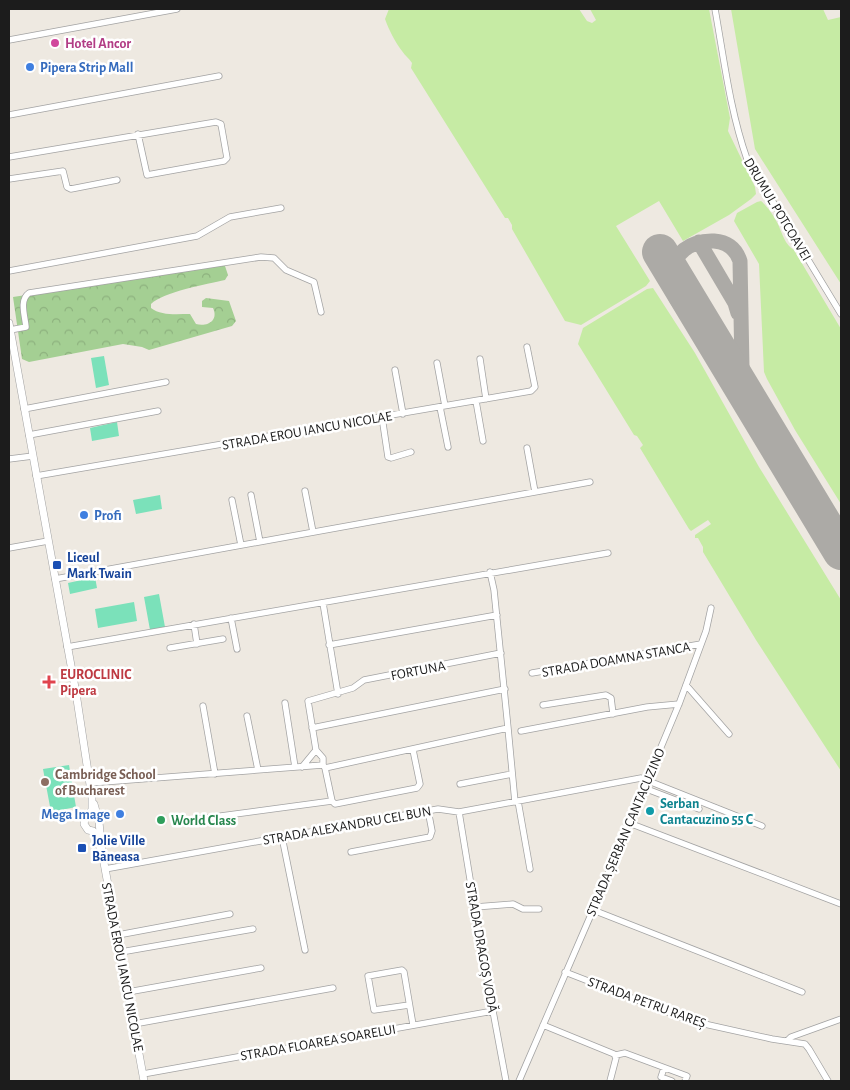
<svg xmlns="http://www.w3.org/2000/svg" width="850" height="1090" font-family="'Alegreya Sans',sans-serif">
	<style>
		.grass { fill: #c6eba4 }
		.forest { fill: url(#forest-crowns) }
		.pitch { fill: #7be1ba }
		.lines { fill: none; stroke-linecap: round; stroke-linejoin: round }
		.taxiway { stroke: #acaaa6; stroke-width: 15 }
		.runway { stroke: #acaaa6; stroke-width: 36 }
		.minor-casing { stroke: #a3a3a3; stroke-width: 7 }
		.tertiary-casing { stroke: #a3a3a3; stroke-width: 8 }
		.minor { stroke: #fff; stroke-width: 5.5 }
		.tertiary { stroke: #fff; stroke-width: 7 }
		.hotel-dot { fill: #d1479c; stroke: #fff; stroke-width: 2 }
		.shop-dot { fill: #3f7fe0; stroke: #fff; stroke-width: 2 }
		.transit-dot { fill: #1a4fb4; stroke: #fff; stroke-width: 2 }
		.health-dot { fill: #e0444e; stroke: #fff; stroke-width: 2 }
		.education-dot { fill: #8d6e63; stroke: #fff; stroke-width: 2 }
		.culture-dot { fill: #0f9aa8; stroke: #fff; stroke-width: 2 }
		.leisure-dot { fill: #2e9e5b; stroke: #fff; stroke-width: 2 }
		.labels { text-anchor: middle; stroke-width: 5; stroke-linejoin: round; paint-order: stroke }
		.hotel-label { font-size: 14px; font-weight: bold; fill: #b23c85; stroke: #fff; text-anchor: start }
		.shop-label { font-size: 14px; font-weight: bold; fill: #366cbe; stroke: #fff; text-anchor: start }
		.street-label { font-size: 14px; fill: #1c1c1c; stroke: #fff }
		.transit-label { font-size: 14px; font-weight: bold; fill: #164399; stroke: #fff; text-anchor: start }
		.health-label { font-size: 14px; font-weight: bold; fill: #be3a42; stroke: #fff; text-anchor: start }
		.education-label { font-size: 14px; font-weight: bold; fill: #785e54; stroke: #fff; text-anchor: start }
		.culture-label { font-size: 14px; font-weight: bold; fill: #0d838f; stroke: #fff; text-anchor: start }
		.leisure-label { font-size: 14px; font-weight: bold; fill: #27864d; stroke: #fff; text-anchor: start }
	</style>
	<defs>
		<pattern id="forest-crowns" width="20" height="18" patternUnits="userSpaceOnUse" patternTransform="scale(1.25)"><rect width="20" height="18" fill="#a4cf93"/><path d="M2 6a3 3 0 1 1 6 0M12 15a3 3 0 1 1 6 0" fill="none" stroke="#8db17e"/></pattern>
	</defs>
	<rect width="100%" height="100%" fill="#eee9e1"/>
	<!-- grass -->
	<path class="grass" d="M389,9h190l8,12 5,2 4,-3 -6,-11h119l21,109 -2,13 27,56 1,7 -5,5 -22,16 -46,26 -24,-40 -43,25 34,55 -4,5 -65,39 -16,-4 -53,-92v-4l-4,-7h-3l-94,-150 1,-5c-3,-5 -7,-7 -10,-12 -7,-9 -13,-21 -17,-32z
		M731,9h92l5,11 13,-3v267l-86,-135z
		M761,201c7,6 13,15 17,23 4,9 7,21 16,26l47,79v175l-46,-74 -28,-51 -3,-7 -5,-108 -25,-43 3,-8 20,-11z
		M653,288l42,65 64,114 82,133v171l-85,-131 -53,-88v-5l-5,-9h-3v-3l16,-11 -3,-4 -17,11 -2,-2 -49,-81 3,-3 -6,-9 -3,-1 -56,-91 5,-16 64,-39z"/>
	<!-- forest -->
	<path class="forest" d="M221,265l4,1 3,9 -3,5c-18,4 -62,12 -74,24v4c10,8 26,6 39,6l6,10c11,3 23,-3 17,-16l-11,-1v-6l4,-3 23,3 7,20 -4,5 -83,24 -7,-3 -19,-3 -94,18 -7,-3 -9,-62z"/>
	<!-- pitch -->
	<path class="pitch" d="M104,356l5,29 -13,3 -5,-30z
		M117,422l2,14 -27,5 -2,-13z
		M160,495l2,14 -26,5 -3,-14z
		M95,577l2,11 -27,6 -2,-11z
		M159,594l6,33 -15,3 -6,-33z
		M134,602l3,19 -39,7 -3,-19z
		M69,765l7,42 -25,5 -8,-43z"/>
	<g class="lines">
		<!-- taxiway -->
		<path class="taxiway" d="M699,242l36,61 3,10
			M702,321c-47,-20 -39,-82 12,-80 13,1 22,8 26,20l2,107 7,30"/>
		<!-- runway -->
		<path class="runway" d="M660,252l181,300"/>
		<defs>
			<path id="minor" d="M715,9c9,50 15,102 32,150l94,155
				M9,40l168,-31
				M9,115l210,-39
				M9,157l207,-35 5,2 6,34 -3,3 -77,14 -9,-41
				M9,179l54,-8 4,16 4,2 46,-9
				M9,271l188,-35 33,-19 51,-9
				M10,330l16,-3c-1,-11 -7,-27 3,-34l232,-36 13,1 12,12 28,12 7,30
				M480,359l6,40
				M437,363l8,43
				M395,370l8,44
				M476,401l7,40
				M440,407l8,40
				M24,409l142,-27
				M382,417l6,40 3,1 20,-6
				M29,435l129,-24
				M527,448l8,44
				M9,459l24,-3
				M36,476l495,-85 4,-4 -8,-40
				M305,491l8,41
				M251,495l9,47
				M232,500l9,45
				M9,548l39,-7
				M55,579l535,-97
				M323,603l15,91
				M231,618l6,31
				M194,624l3,20
				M329,645l168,-30
				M67,647l541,-94
				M170,648l53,-9
				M532,673l169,-29
				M686,685l43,49
				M285,703l10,64
				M543,705l63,-10 5,3 2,16
				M203,706l12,68
				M247,716l11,54
				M312,728l193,-39
				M508,728l7,74
				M521,731l126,-24 32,-3
				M413,750l7,34 -3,4 -82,16 -3,-3 -7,-33 -2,-3v-7l-7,-8 -8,-49 45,-13 11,-8 137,-27
				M302,767l14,-17
				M325,768l183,-40 -14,-138 -4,-18
				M90,783l233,-18
				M460,784l52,-10
				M644,788l55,21
				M518,801l12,68
				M459,812l23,140 24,129
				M183,821l149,-20
				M629,823l212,81
				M282,837l23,113
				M351,852l79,-15 2,-6 -4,-21
				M105,869l333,-60 21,3 182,-34 121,48
				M475,907l38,-3 10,5h16
				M593,910l209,82
				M118,935l112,-21
				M121,952l132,-23
				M565,972l126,49 81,18 33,5 4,5 19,32
				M128,992l133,-24
				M409,1005l-35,5 -6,-34 34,-6 2,2 9,53
				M134,1024l199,-36
				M543,1025l71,29 2,4 -6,23
				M787,1041l4,-4 50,-18
				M616,1055l9,-2 62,23 -2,5
				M664,1068l-3,9 11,4
				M143,1074l350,-63
				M519,1081l74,-171 86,-206 27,-73 5,-23"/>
			<path id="tertiary" d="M9,323l67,370 16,105v12l-7,9 -1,5 4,6 5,1 9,21
				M94,804l5,18 3,30 42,229"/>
		</defs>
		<!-- minor casing -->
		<use href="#minor" class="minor-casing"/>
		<!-- tertiary casing -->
		<use href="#tertiary" class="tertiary-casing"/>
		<!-- minor -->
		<use href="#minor" class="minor"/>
		<!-- tertiary -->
		<use href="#tertiary" class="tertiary"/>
	</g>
	<!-- markers -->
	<circle class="hotel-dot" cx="55" cy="43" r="5"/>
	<g class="shop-dot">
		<circle cx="30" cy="67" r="5"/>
		<circle cx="84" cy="515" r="5"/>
		<circle cx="120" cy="814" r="5"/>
	</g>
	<g class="transit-dot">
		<rect x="52" y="560" width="10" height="10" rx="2.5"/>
		<rect x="77" y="843" width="10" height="10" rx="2.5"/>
	</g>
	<path class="health-dot" d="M46.5 674.5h5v5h5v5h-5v5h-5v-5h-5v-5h5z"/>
	<circle class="education-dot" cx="45" cy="782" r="5"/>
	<circle class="culture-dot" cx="650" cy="811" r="5"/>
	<circle class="leisure-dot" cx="161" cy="820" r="5"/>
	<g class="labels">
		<!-- hotel labels -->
		<g class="hotel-label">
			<text x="65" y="48">Hotel Ancor</text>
		</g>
		<!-- shop labels -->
		<g class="shop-label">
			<text x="40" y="72">Pipera Strip Mall</text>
			<text x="94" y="520">Profi</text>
			<text x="110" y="819" text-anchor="end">Mega Image</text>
		</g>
		<!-- street labels -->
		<g class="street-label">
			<text transform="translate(778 209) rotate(59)" y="5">DRUMUL POTCOAVEI</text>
			<text transform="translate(307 430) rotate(-10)" y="5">STRADA EROU IANCU NICOLAE</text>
			<text transform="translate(616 659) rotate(-10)" y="5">STRADA DOAMNA STANCA</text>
			<text transform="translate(418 670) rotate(-11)" y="5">FORTUNA</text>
			<text transform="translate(347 825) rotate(-10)" y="5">STRADA ALEXANDRU CEL BUN</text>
			<text transform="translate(625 832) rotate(-67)" y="5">STRADA ȘERBAN CANTACUZINO</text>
			<text transform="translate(482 947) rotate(80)" y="5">STRADA DRAGOȘ VODĂ</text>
			<text transform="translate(123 967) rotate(79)" y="5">STRADA EROU IANCU NICOLAE</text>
			<text transform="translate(647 1002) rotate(20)" y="5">STRADA PETRU RAREȘ</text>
			<text transform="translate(318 1042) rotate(-10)" y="5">STRADA FLOAREA SOARELUI</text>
		</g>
		<!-- transit labels -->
		<g class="transit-label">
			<text x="67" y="562">Liceul<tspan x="67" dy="16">Mark Twain</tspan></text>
			<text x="92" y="845">Jolie Ville<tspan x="92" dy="16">Băneasa</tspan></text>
		</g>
		<!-- health labels -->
		<g class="health-label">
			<text x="60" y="679">EUROCLINIC<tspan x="60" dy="16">Pipera</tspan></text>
		</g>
		<!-- education labels -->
		<g class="education-label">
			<text x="55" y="779">Cambridge School<tspan x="55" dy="16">of Bucharest</tspan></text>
		</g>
		<!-- culture labels -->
		<g class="culture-label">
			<text x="660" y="808">Serban<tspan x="660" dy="16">Cantacuzino 55 C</tspan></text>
		</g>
		<!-- leisure labels -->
		<g class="leisure-label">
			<text x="171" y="825">World Class</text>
		</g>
	</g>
	<!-- border -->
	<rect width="850" height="1090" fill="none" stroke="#1c1c1c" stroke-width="20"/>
</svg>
